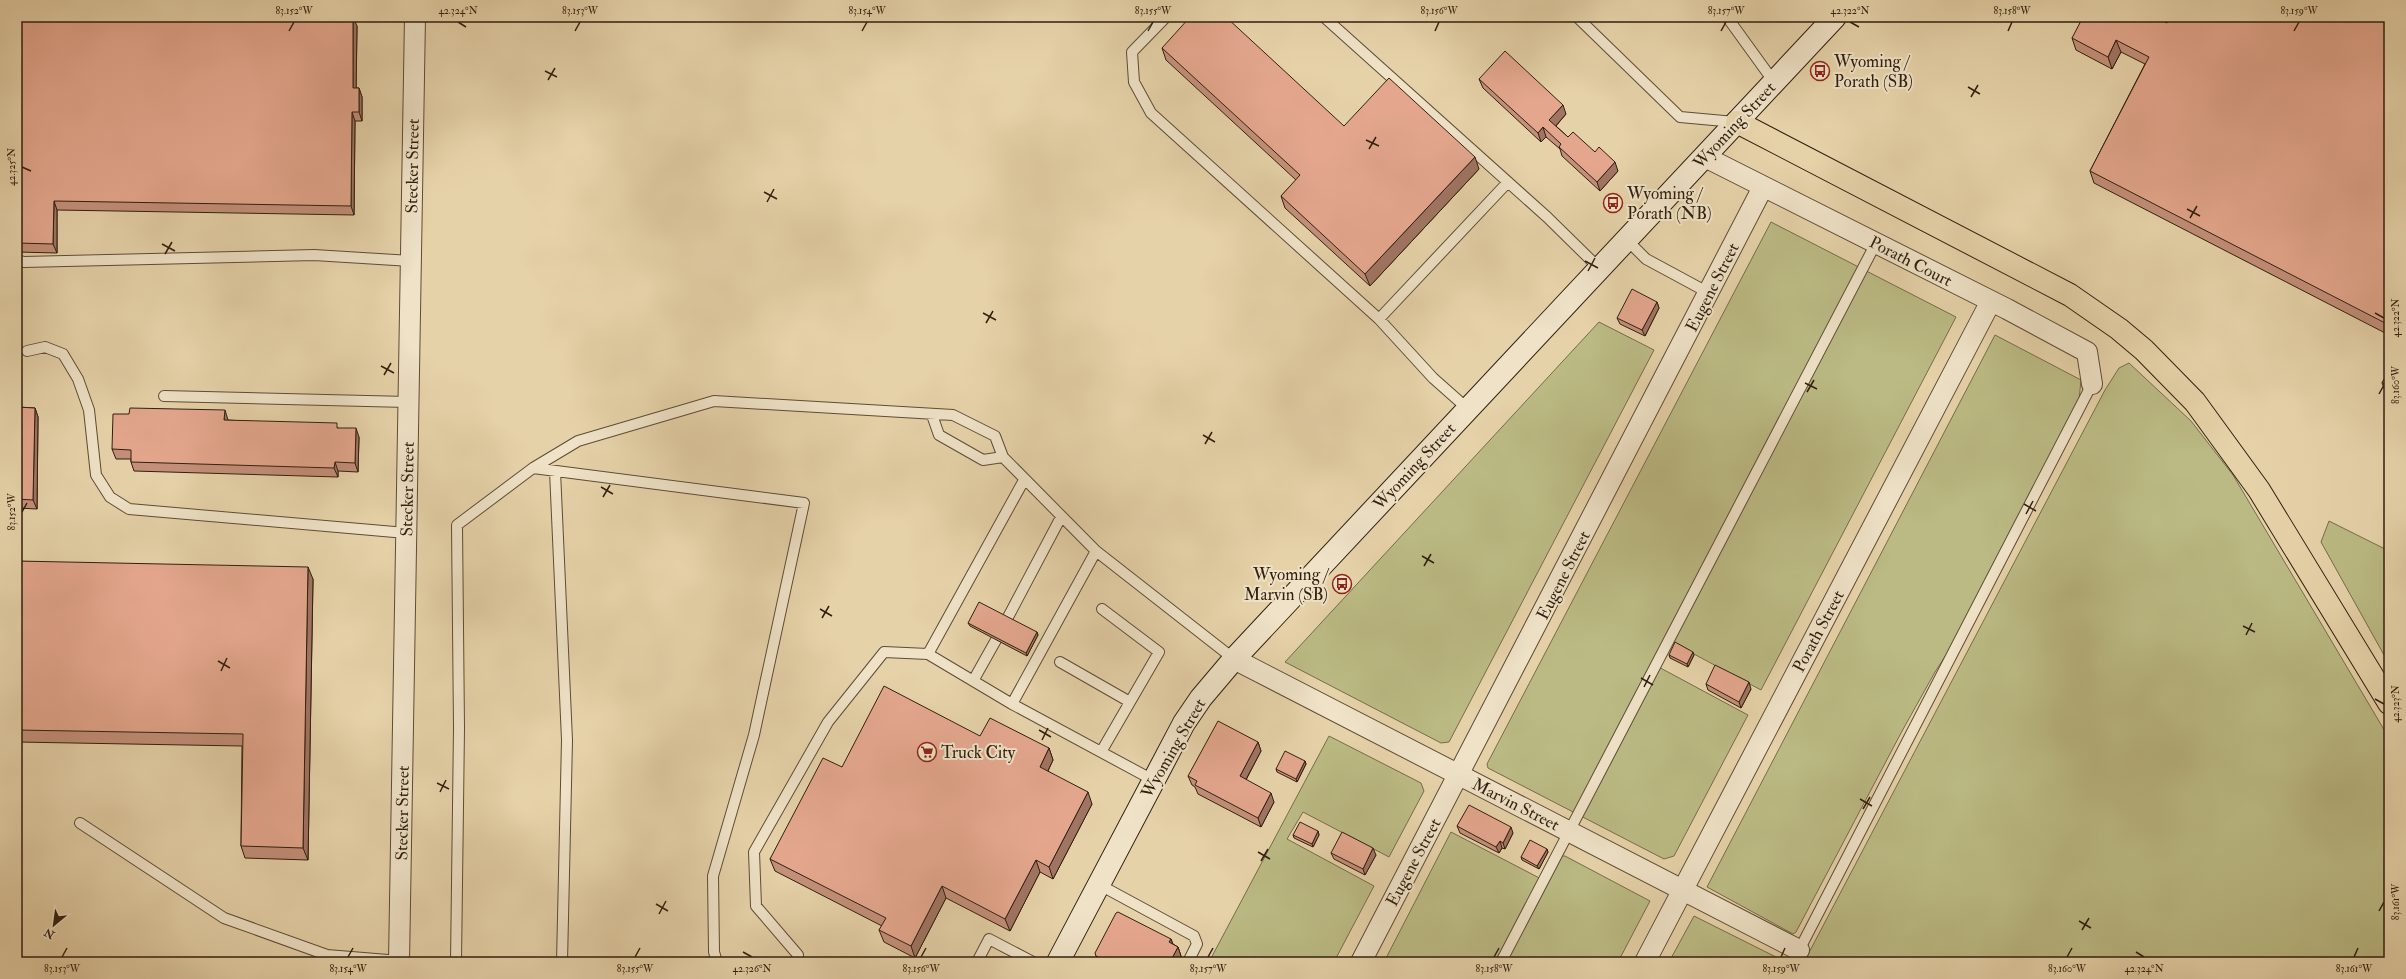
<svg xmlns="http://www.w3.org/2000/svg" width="2406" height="979" font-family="'IM FELL Double Pica',serif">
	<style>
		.green { fill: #bbba84; stroke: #766c49 }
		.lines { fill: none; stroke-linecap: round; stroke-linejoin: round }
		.service-casing { stroke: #5e4c35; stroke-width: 12 }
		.minor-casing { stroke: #5e4c35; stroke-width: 22 }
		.secondary-casing { stroke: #301f0e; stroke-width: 24 }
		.motorway-casing { stroke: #301f0e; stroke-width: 24 }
		.service { stroke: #efe2c7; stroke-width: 10 }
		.minor { stroke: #efe2c7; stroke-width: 20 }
		.secondary { stroke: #efe2c7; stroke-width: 22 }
		.motorway { stroke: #e6d2a9; stroke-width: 22 }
		.wall { fill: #c4907a; stroke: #301f0e }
		.shaded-wall { fill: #a07563; stroke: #301f0e }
		.building { fill: #e4a78e; stroke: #301f0e }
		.ticks { fill: none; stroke: #301f0e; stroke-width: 1.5 }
		.labels { text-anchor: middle; stroke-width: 4; stroke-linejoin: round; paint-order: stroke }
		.poi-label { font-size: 17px; fill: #301f0e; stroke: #efe2c7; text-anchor: start }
		.street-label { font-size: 17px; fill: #301f0e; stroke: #efe2c7 }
		.neatline { fill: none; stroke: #301f0e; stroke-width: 1.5 }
		.ticks-label { font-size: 10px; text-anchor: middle; fill: #301f0e }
	</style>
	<rect width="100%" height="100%" fill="#e6d2a9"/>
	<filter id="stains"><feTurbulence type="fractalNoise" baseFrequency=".005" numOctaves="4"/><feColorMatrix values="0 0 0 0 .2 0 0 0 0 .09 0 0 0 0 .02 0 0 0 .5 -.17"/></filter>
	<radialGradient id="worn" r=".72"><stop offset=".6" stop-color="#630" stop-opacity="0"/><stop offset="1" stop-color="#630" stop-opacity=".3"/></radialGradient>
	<!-- green -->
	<path class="green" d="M1771,222l185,95 -195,373 -95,-51 -13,25 95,51 -74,141 -10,3 -176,-91 -1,-4z
		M1599,322l55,28 -205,392 -8,1 -156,-81z
		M1995,335l86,45 -2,20 -120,235 -24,37 -34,61 -105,199 -3,2 -86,-47z
		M2129,363l62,58 42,54 156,263v224h-585l301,-572 14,-22z
		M2329,521l60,30v113l-68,-122z
		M1329,736l92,47 3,8 -35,66 -86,-45 -16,27 87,47 -40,76h-125z
		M1451,832l96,50 14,-26h4l85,45 -32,61h-234z
		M1694,916l84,42v4h-109z"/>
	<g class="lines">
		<defs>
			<path id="service" d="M1166,17l-34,35 2,30 17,31 228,206 129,-137
				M1324,17l223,200 53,52
				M1577,17l103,100 55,5
				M1727,17l47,65
				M1627,240l19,19 63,34
				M17,260l7,2 290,-7 97,6
				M1379,319l54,59 35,31
				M27,351l18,-4 18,7 15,25 11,31 7,65 14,22 19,12 277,24
				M164,396l244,6
				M932,415l7,20 44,25 20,-3
				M533,468l271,35 -50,232 -41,141 1,76 3,10
				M555,471l12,269 -5,222
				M1096,551l-84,153 141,76
				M1007,619l54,-102
				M928,654l96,-174
				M1060,662l70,40
				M973,681l23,-41
				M1101,752l58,-100 -57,-43
				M80,823l144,95 103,37 73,6
				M1098,884l96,52 3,8 -9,18
				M456,962l3,-234 -2,-203 76,-57 45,-27 136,-40 239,14 42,21 8,21 93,94 138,108
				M798,962v-7l-42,-49 -2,-54 74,-130 56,-70 44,2 84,50
				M977,962l12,-23 44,23
				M1501,962l375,-719
				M1793,962l299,-578"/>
			<path id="minor" d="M1705,157l302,152 80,43 5,32
				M1234,659l565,291
				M399,962l16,-945
				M1361,962l402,-775
				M1645,962l346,-661"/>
			<path id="secondary" d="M1058,962l126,-239 17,-25 33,-39 601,-642"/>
			<path id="motorway" d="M1737,122l333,173 49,34 25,21 51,52 64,88 130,213"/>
		</defs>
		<!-- service casing -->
		<use href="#service" class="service-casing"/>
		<!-- minor casing -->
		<use href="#minor" class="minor-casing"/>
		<!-- secondary casing -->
		<use href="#secondary" class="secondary-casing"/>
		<!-- motorway casing -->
		<use href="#motorway" class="motorway-casing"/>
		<!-- service -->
		<use href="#service" class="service"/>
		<!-- minor -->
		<use href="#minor" class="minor"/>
		<!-- secondary -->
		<use href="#secondary" class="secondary"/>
		<!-- motorway -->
		<use href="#motorway" class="motorway"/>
	</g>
	<!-- wall -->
	<path class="wall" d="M17,17l340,9 -1,62h3l3,9v24h-7l-1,94 -297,-5v43l-40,-1z
		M2389,17v318l-295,-152 -4,-12 55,-107 -24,-12 -9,17 -36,-19 -4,-12 95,-15z
		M1162,48l182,78 135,43 -109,117 -85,-78 -4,-12 15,-16 -130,-120z
		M1479,79l87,35 -10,12 12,11 27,15 23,19 -18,20 -38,-35 -2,-7 -14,-12 -5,5 -58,-54z
		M1657,302l2,6 -14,28 -25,-12 -3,-6z
		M2389,370v26l-2,-1 -5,-12z
		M17,407l18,1 3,9 -1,92 -20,-1z
		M228,420l110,8 21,9 -1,35 -20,-1v6l-204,-6 -3,-9v-3h-15l-4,-10z
		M17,561l296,18 -5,281 -63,-2 -4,-12 1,-100 -225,-4z
		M968,623l69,9 1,3 -11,21 -57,-30z
		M1669,655h25l-6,12 -18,-9z
		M1706,684l45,5 -10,19 -33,-18z
		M1258,742l3,9 -15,29 28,22 -13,25 -63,-33 -3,-7 -3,-2 -4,-9z
		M1049,748l4,12 -5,11 44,33 -39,75 -13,-7 -30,59 -64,-33 -31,60 -31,-16 -5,-12 3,-4 -107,-55 -5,-12 72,-92z
		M1305,761l1,3 -9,18 -20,-10 -1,-3z
		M1457,826l56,7 -8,16 -3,-1 -3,5 -39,-20z
		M1318,831l1,4 -6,12 -19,-9 -1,-3z
		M1547,849l1,3 -9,17 -17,-9 -1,-3z
		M1331,853l45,2 -11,20 -31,-16z
		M1171,939l2,5 5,3 3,9 -3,6h-80l-2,-6z"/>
	<!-- shaded-wall -->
	<path class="shaded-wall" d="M353,17l4,9 -1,71 -3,-9z
		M2116,40l5,12 -9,17 -4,-12z
		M359,88l3,9v24l-3,-9z
		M1563,105l3,9 -13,15 -4,-9z
		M352,112l3,9 -1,94 -3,-9z
		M1543,127l3,10 -5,5 -3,-9z
		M1475,157l4,12 -109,117 -5,-12z
		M1615,162l3,9 -18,20 -3,-9z
		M54,201l3,9v43l-4,-9z
		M1657,302l2,6 -14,28 -3,-6z
		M35,408l3,9 -1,92 -4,-9z
		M225,410l3,10v9l-4,-9z
		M356,428l3,9 -1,35 -3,-9z
		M335,462l3,9v6l-4,-9z
		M308,567l5,12 -5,281 -5,-12z
		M1037,632l1,3 -11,21 -1,-3z
		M1693,652l1,3 -6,12 -1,-3z
		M1749,682l2,7 -10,19 -2,-6z
		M1258,742l3,9 -18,34 -3,-9z
		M1049,748l4,12 -9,19 -4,-12z
		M1305,761l1,3 -9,18 -1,-3z
		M1088,792l4,12 -39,75 -4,-12z
		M1271,793l3,9 -13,25 -3,-9z
		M1511,827l2,6 -8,16 -2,-6z
		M1318,831l1,4 -6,12 -1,-3z
		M1500,841l2,7 -3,5 -3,-6z
		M1373,848l3,7 -11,20 -2,-6z
		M1547,849l1,3 -9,17 -2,-3z
		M1036,860l4,12 -30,59 -5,-12z
		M942,886l4,12 -31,60 -4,-12z
		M1171,939l3,9 -5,-6z
		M1178,947l3,9 -3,6h-8z"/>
	<!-- building -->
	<path class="building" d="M17,17h336v71h6v24h-7l-1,94 -297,-5 -1,43 -36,-1z
		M1190,17h36l118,109 45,-48 86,79 -110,117 -84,-78 19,-21 -138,-127z
		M2083,17h72l12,6 3,-6h219v308l-299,-154 59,-114 -33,-17 -8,17 -36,-19z
		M1505,51l58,54 -14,15 19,17 5,-5 22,20 4,-5 16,15 -18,20 -38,-35 2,-3 -18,-17 -5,6 -59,-54z
		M1632,289l25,13 -15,28 -25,-12z
		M2389,370v16l-7,-3z
		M17,407l18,1 -2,92 -16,-1z
		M130,408l95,2 -1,10 113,3v5h19l-1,35 -20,-1 -1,6 -203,-6v-12l-19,-1 1,-35h16z
		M17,561l291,6 -5,281 -62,-2 2,-112 -226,-4z
		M979,602l58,30 -11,21 -58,-30z
		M1675,642l18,10 -6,12 -18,-9z
		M1715,665l34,17 -10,20 -33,-18z
		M884,686l96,50 10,-18 59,30 -9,19 48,25 -39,75 -13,-7 -31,59 -63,-33 -31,60 -32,-16 7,-12 -116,-59 53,-101 19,9z
		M1218,721l40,21 -18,34 31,17 -13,25 -63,-33 2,-4 -9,-5z
		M1285,751l20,10 -9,18 -20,-10z
		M1469,805l42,22 -8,16 -3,-2 -4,6 -39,-21z
		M1300,822l18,9 -6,13 -19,-9z
		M1342,832l31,16 -10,21 -32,-16z
		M1530,840l17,9 -10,17 -16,-9z
		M1118,912l53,27 -2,3 9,5 -8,15h-63l-11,-6 -1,-3 21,-40z"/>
	<!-- ticks -->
	<path class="ticks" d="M458,22l8,5M1850,22l9,5M289,31l5,-9M575,31l5,-9M862,31l5,-9M1148,31l5,-9M1435,31l4,-9M1721,31l5,-9M2008,31l4,-9M2294,31l5,-9M545,71l12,6M548,80l7,-12M1968,87l12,7M1971,97l7,-12M1366,140l13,6M1369,149l7,-12M22,167l9,4M764,192l13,7M767,202l7,-13M2187,209l13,7M2190,218l7,-12M162,244l13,7M165,254l7,-12M1585,261l13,7M1588,271l7,-13M983,313l13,7M2375,313l9,5M986,323l7,-12M381,366l13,7M384,375l7,-12M1805,383l12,6M1807,392l7,-12M2379,394l5,-9M1203,435l12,7M1205,444l7,-12M601,487l12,7M603,497l7,-12M2024,504l12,7M22,512l5,-9M2026,514l7,-13M1422,556l12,7M1424,566l7,-12M820,609l12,7M822,618l7,-12M2243,626l12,6M2246,635l6,-12M218,661l12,7M221,671l6,-13M1641,678l12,7M1644,687l6,-12M2375,699l9,5M1039,730l12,7M1042,740l6,-12M437,783l12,6M440,792l6,-12M1860,799l12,7M1863,809l7,-12M1258,852l12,7M1261,861l7,-12M656,904l12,7M2379,911l5,-9M659,914l7,-13M2079,921l12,7M2082,930l7,-12M743,952l9,5M2136,952l8,5M62,957l5,-9M348,957l5,-9M635,957l5,-9M921,957l5,-9M1208,957l5,-9M1494,957l5,-9M1781,957l4,-9M2067,957l5,-9M2354,957l4,-9"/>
	<!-- icons -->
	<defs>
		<symbol id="bus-ring" viewBox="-11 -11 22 22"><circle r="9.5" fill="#efe2c7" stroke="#8f2418" stroke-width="1.5"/><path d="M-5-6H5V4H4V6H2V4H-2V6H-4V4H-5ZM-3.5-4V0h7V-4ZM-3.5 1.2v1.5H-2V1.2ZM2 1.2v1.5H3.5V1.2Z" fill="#8f2418"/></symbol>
		<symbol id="supermarket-ring" viewBox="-11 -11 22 22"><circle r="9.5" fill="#efe2c7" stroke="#8f2418" stroke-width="1.5"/><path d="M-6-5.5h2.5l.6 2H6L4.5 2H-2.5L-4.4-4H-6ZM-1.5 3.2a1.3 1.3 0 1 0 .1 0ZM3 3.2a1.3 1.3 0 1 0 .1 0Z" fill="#8f2418"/></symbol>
	</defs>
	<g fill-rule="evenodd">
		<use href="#bus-ring" x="1809" y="60" width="22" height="22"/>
		<use href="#bus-ring" x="1602" y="192" width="22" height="22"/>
		<use href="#bus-ring" x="1331" y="573" width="22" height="22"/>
		<use href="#supermarket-ring" x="916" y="741" width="22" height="22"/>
	</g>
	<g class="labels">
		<!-- poi labels -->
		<g class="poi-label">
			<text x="1834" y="67">Wyoming /<tspan x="1834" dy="20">Porath (SB)</tspan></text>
			<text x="1627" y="199">Wyoming /<tspan x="1627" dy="20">Porath (NB)</tspan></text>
			<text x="1328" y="580" text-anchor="end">Wyoming /<tspan x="1328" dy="20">Marvin (SB)</tspan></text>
			<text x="941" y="758">Truck City</text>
		</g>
		<!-- street labels -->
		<g class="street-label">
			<text transform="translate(1734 125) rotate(-47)" y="6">Wyoming Street</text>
			<text transform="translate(412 166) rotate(-89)" y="6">Stecker Street</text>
			<text transform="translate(1911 261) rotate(27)" y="6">Porath Court</text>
			<text transform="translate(1712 287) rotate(-63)" y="6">Eugene Street</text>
			<text transform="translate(1414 466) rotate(-47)" y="6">Wyoming Street</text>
			<text transform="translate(407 489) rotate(-89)" y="6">Stecker Street</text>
			<text transform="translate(1563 575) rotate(-63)" y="6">Eugene Street</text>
			<text transform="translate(1818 631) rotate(-62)" y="6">Porath Street</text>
			<text transform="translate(1173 748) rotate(-60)" y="6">Wyoming Street</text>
			<text transform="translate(1516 804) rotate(27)" y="6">Marvin Street</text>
			<text transform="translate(402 813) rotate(-89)" y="6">Stecker Street</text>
			<text transform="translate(1413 862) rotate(-62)" y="6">Eugene Street</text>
		</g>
	</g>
	<!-- margin -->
	<rect width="2406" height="979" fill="none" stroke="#e6d2a9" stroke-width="44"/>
	<!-- north arrow -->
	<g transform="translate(54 925) rotate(209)" stroke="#efe2c7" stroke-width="3" paint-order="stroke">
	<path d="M0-3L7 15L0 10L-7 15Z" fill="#301f0e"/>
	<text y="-6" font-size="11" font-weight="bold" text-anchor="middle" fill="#301f0e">N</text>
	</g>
	<rect x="22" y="22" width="2362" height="935" class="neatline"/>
	<g class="ticks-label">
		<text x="294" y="14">83.152°W</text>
		<text x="458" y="14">42.324°N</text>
		<text x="580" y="14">83.153°W</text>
		<text x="867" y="14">83.154°W</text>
		<text x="1153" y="14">83.155°W</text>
		<text x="1439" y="14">83.156°W</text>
		<text x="1726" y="14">83.157°W</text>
		<text x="1850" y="14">42.322°N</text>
		<text x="2012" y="14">83.158°W</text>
		<text x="2299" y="14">83.159°W</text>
		<text transform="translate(11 167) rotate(-90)" y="4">42.325°N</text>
		<text transform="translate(2395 318) rotate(-90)" y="4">42.322°N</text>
		<text transform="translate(2395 385) rotate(-90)" y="4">83.160°W</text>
		<text transform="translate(11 512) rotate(-90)" y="4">83.152°W</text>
		<text transform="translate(2395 704) rotate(-90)" y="4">42.323°N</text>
		<text transform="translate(2395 902) rotate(-90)" y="4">83.161°W</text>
		<text x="62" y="972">83.153°W</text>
		<text x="348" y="972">83.154°W</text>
		<text x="635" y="972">83.155°W</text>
		<text x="752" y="972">42.326°N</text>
		<text x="921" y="972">83.156°W</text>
		<text x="1208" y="972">83.157°W</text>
		<text x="1494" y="972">83.158°W</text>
		<text x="1781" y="972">83.159°W</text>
		<text x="2067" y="972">83.160°W</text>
		<text x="2144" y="972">42.324°N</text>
		<text x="2354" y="972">83.161°W</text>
	</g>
	<rect width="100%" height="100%" filter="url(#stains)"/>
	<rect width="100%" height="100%" fill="url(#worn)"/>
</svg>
